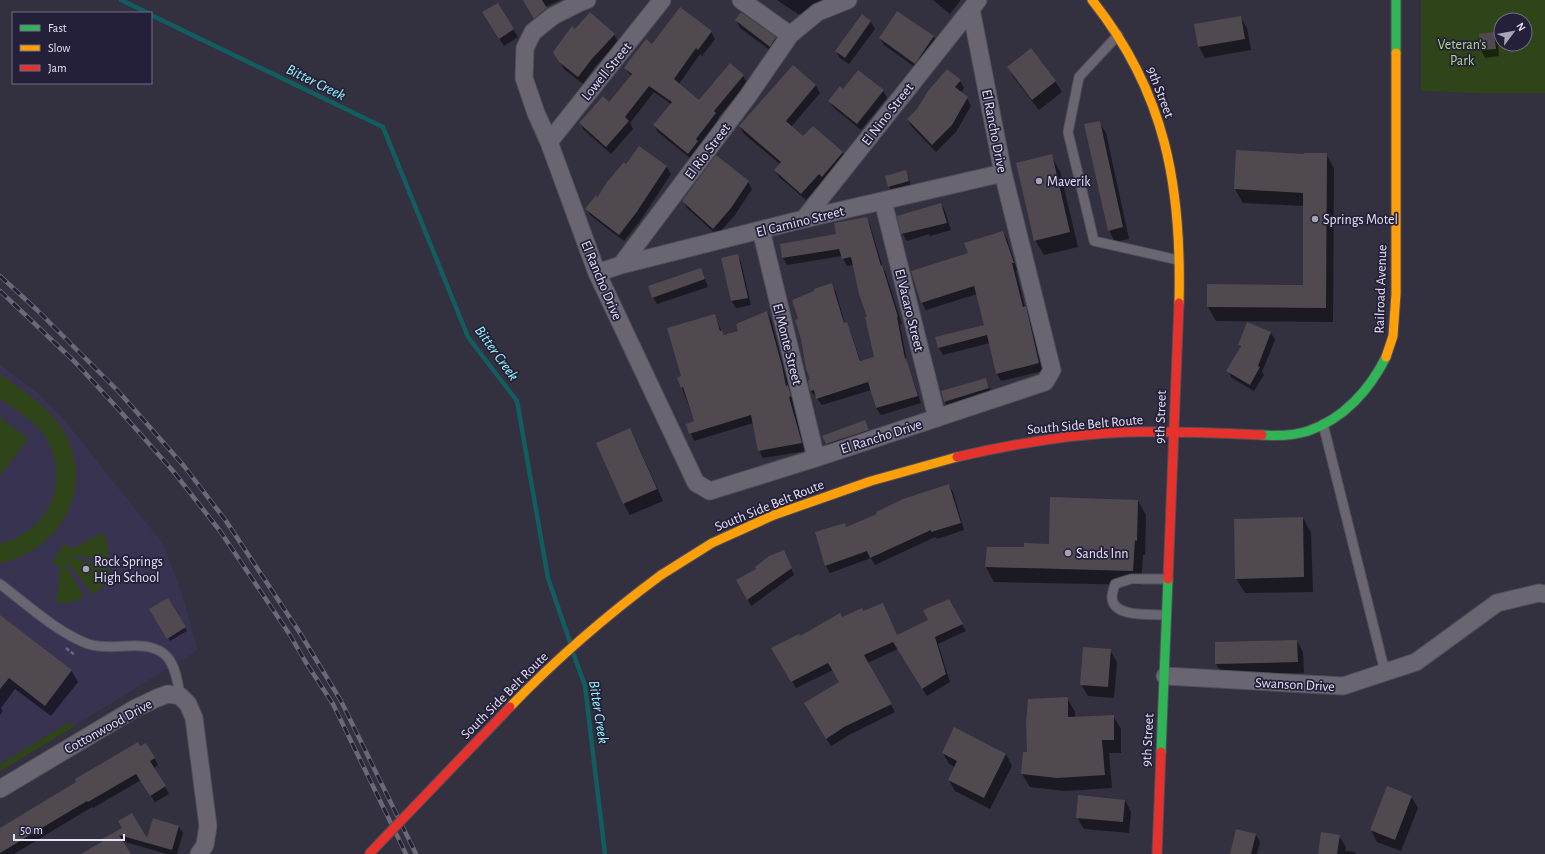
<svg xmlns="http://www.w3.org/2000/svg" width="1545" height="854" font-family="'Alegreya Sans',sans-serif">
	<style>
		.built { fill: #383351 }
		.green { fill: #30441a; fill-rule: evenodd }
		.shadow { fill: #0007 }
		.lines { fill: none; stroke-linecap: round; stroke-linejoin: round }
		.stream { stroke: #125d5f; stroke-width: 4.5 }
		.building { fill: #50494f }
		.lane-casing { stroke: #504e5b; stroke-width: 11 }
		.street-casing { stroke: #504e5b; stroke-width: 19 }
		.fast-casing { stroke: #504e5b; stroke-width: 11 }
		.slow-casing { stroke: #504e5b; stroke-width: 11 }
		.jam-casing { stroke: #504e5b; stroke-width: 11 }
		.path { stroke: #6b6974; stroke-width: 2.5; stroke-dasharray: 4 2; stroke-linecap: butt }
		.lane { stroke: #696672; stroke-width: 9 }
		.street { stroke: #696672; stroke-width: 17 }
		.fast { stroke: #30b455; stroke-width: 9 }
		.slow { stroke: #ff9f0a; stroke-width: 9 }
		.jam { stroke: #e5322d; stroke-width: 9 }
		.rail-casing { stroke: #6b6975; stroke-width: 4.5 }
		.rail { stroke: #25203a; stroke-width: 3; stroke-dasharray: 9; stroke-linecap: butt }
		.slow-bridge-casing { stroke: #504e5b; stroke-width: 11; stroke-linecap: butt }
		.jam-bridge-casing { stroke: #504e5b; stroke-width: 11; stroke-linecap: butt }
		.slow-bridge { stroke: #ff9f0a; stroke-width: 9 }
		.jam-bridge { stroke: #e5322d; stroke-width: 9 }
		.poi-dot { fill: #a7a4b5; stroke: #25203a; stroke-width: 1.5 }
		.labels { text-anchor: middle; stroke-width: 3.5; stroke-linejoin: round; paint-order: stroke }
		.park-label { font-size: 14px; fill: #afdb87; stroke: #25203a }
		.street-label { font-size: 14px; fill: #e5e3f5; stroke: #25203a }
		.poi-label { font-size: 14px; fill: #e5e3f5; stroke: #25203a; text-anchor: start }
		.water-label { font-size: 15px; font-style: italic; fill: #92f9fa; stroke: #25203a }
	</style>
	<rect width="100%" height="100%" fill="#33303f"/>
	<!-- built -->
	<path class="built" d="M0,365l39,29 23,23 101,127 19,50 16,56 -198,121z"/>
	<!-- green -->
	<path class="green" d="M1421,0h124v93h-68l-56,-2zM1501,20h24v24h-24z
		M0,374c22,17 49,32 63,56 34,56 -2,121 -63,133v-19c39,-11 64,-44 54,-86 -2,-8 -5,-18 -11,-25 -11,-14 -29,-24 -43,-34z
		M0,417l28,22 -28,37z
		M103,532l5,13v15l-35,-4v2l38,11 -6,15 -12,11 -24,-31 -3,2 18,31 -13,6h-15l4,-36 -8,-4 12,-20 8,6z
		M69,722l6,4 -75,45v-7z"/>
	<!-- shadow -->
	<path class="shadow" d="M524,0h37l-16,7 5,9 -12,9z
		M777,0h77l-34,15 -22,-1z
		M933,0h27v1l-10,13z
		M497,4l21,33 -14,9 -16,-26z
		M897,12l37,25 4,7 -19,26 -35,-25 -4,-7z
		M741,14l34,24 5,7 -6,8 -34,-25 -4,-8z
		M862,16l9,6 4,7 -26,35 -9,-6 -4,-7z
		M1240,17l7,11 4,22 -46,8 -6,-11 -4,-22z
		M575,31l39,3 4,8 -23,25 -12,17 -19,-15 -10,-17z
		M711,32l4,7 -13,17 -2,-2 -21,30 20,17 44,-25 4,7 -29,35 1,3 -19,25 1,2 -9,12 -34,-28 -4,-7 17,-21 -17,-12 -24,31 3,6 -22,25 -27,-24 -4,-7 29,-19 22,-28 -6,-8 27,-23z
		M1494,33l4,8 1,15 -14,2 -4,-8 -1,-15z
		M793,67l23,19 4,7 -29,34 12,11 39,14 4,7 -20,24 -3,-3 -17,20 -27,-23 -4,-7 5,-6 -36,-30 -4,-7z
		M1008,67l47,14 7,11 -23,18 -25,-32z
		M947,70l13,11 4,7 -3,5 6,5 4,8 -15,26 -20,20 -24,-25 -4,-7 10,-11z
		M843,90h40l4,8 -26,32 -27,-22 -5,-7z
		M1099,122l7,11 23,106 -14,3 -6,-12z
		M639,147l28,20 4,7 -31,47 -16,20 -33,-25 -5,-7 11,-10 29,-34z
		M1326,154l8,14 -1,154 -117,-1 -8,-14 96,-21v-80l-61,-3 -8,-14 70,-34z
		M1051,156l9,15 18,76 -34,8 -9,-15z
		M905,172l4,7 3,10 -19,5 -4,-7z
		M748,182l4,7 -17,26 -18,20 -30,-27 -4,-7z
		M941,204l4,7 6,19 -21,6 -1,-2 -22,7 -5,-8z
		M866,218l4,7 13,43 3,6 16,50h-2l7,38 14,41 -40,12 -5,-7 -5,-18 -49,15 -11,-14 -2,-10 3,-1 -12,-61 31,-35 5,8 9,32 5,7 11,31 14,-4 -7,-40 -15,-53 -6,1 -5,-10 -55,9 -4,-7 54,-23z
		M1003,232l4,7 10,31 -1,1 9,36 5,7 13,57 -42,10 -4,-7 -7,-31 -47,12 -4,-7 -2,-10 48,-13 -8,-31 -51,16 -4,-7 47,-49z
		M737,255l4,7 10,43 -15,3 -5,-8z
		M701,269l7,18 -51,17 -4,-7z
		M767,312l4,7 18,69 3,6 2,9 -1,1 13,47 -43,7 -4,-8 -6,-27 -59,18 -7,-17 8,-2 -17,-44 4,-1 32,-62 10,21 15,-5z
		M1247,323l24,10 4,7 -13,32 2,3 -10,16 -22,-13 -4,-7 13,-23 -2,-3z
		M986,379l7,17 -44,13 -4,-7z
		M865,421l7,16 -41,14 -4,-7z
		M630,429l6,12 27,60 -33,14 -6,-11 -27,-60z
		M949,485l4,7 11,38 -27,9 -2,-2 -60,28 -4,-7 -41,15 -4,-7 -10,-34 29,-8 1,4z
		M1138,501l8,14 -1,40h-2l-2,30 -147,-3 -8,-15 2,-19h36l26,-3z
		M1303,518l8,15 2,59 -68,1 -9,-15z
		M787,558l7,17 -43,31 -14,-26z
		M168,599l19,32 -17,10 -20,-32z
		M948,600l18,31 -28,13 12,38 -23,14 -29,-47 -31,14 28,49 -46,23 -18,11 -22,-35 31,-29 -7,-12 -37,18 -23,-40 69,-30 21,-5 34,23 32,-16z
		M0,616l71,54 7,12 -27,34 -36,-27 -14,19 2,3 -3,4z
		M1297,641l6,11 1,21 -81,2 -7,-11z
		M1110,650l7,12 -3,36 -26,-2 -7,-12z
		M1067,698l8,14v5l38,-1 8,13v24h-12l3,35 -47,3 -35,-4 -8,-13 6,-21z
		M146,744l12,21 -4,3 15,26 -14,8 -14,-22 -48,28 -1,-1 -78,47h-14v-24z
		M943,753l63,1 6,12 -22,43 -35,-18 -6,-11 6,-13 -6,-3z
		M1387,787l24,9 7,12 -17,43 -24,-9 -6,-12z
		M1125,800l6,12 -2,21 -45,-4 -7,-12z
		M154,819l25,8 4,6 -6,21h-10l-45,-13 8,13h-42l36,-26 23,12z
		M1256,835l4,7 -3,12h-26z
		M1339,836l7,11 -1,4 10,1 1,2h-37z"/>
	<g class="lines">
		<!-- stream -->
		<path class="stream" d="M121,0l27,13
			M151,15l232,112 85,210 49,64 31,177 22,64
			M574,655l11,31 20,168"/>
	</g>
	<!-- building -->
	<path class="building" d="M523,0h19l5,8 -13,11z
		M498,3l16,26 -15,10 -17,-27z
		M680,7l32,24 -14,19 -2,-2 -22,31 25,21 31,-37 14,12 -30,36 2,2 -20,26 2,2 -10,13 -35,-29 19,-23 -23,-16 -24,31 4,4 -23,26 -27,-24 24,-27 6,6 23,-28 -8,-6 5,-7 17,-22 6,5z
		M897,11l37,25 -19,28 -36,-26z
		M590,12l25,22 -24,26 -13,17 -19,-15 -6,-10 19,-26 3,3z
		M740,13h2l34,24 -6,10 -35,-27z
		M862,14l9,7 -26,37 -10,-7z
		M1241,16l4,23 -47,8 -4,-23z
		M1494,32l2,17 -16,1 -1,-16z
		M1031,48l25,33 -24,19 -25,-33z
		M793,65l23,20 -30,36 17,15 10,-10 30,26 -21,25 -3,-3 -18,20 -27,-24 7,-8 -42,-36z
		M947,69l14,11 -6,7 13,10 -16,28 -20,20 -25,-26 10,-10 11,-18z
		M858,70l26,20 -27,34 -29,-23 12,-15 3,3z
		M1100,121l23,106 -15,4 -24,-107z
		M639,146l28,20 -31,47 -17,22 -34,-26 11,-14 1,3 10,-16 17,-20 2,2z
		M1236,150l68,4v-1h23l-1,155 -119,-1v-23l96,1v-92l-69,-4z
		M1052,154l18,78 -36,9 -18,-78z
		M716,155l33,26 -18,27 -18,21 -31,-28z
		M906,170l3,11 -21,6 -3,-11z
		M941,203l6,20 -46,11 -4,-18z
		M867,217l14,49 1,-1 16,52h-1l8,42 1,-1 12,38 -42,12 -8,-26 -52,17 -2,-9 -4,1 -2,-11h2l-4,-12 -5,-29 -6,-19 3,-1 -6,-19 22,-9v-2l18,-6 12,40 3,-1 13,39 14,-4 -9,-40h2l-8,-23 -8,-37 -9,2 -3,-10 -57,9 -2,-14 56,-10 -2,-11z
		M1003,231l11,32h-2l11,44 3,-1 13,57 -43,11 -9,-39 -49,13 -3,-11 49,-12 -10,-39 -53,17 -10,-32 57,-18 -4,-10z
		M738,254l10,44 -17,3 -10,-43z
		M701,268l4,11 -53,19 -4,-12z
		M767,311l15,55 4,20 2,-1 3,11 -2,1 13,46 -44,8 -7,-36 -62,19 -3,-10 8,-3 -11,-34 -2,1 -4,-10 4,-2 -14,-48 48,-14 5,17 2,-1 2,5 14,-4 -2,-7z
		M1247,322l24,10 -13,34 2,1 -10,18 -24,-14 15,-25 -3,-1z
		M986,378l3,10 -45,14 -3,-11z
		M865,420l4,10 -43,14 -4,-8z
		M630,428l27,61 -34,15 -27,-61z
		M949,484l12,39 -30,9v-2l-61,28 -3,-7 -42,15 -10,-34 30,-9 1,4 31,-13 -1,-2 27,-13z
		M1050,497l88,3 -1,41 -2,-1 -2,31 -148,-4 2,-20h37v-4l25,1z
		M1303,517l1,60 -69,2 -1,-60z
		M784,550l8,18 -45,32 -11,-20 20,-11 -1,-2 14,-11z
		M168,598l18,29 -19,12 -18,-30z
		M949,599l14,25 -28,13 11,37 -24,15 -29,-47 -29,13 28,49 -48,23 -18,12 -22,-36 35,-21 -11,-19 -37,19 -20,-34 28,-14 1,2 40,-23 2,4 20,-9 1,3 20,-8 14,32 31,-15 -5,-10z
		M0,615l72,55 -27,36 -36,-28 -9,11z
		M1297,640l1,22 -83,2v-22z
		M1083,647l28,2 -3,38 -28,-2z
		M1068,697v20l46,-2v25h-12l3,35 -48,3 -36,-4 2,-22h4l-1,-28 2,-25z
		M954,727l52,27 -22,44 -36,-18 9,-19 -15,-8z
		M138,742l2,4 6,-3 9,15 -5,3 16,25 -16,10 -14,-22 -48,28 -1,-1 -87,52v-25l76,-46 -1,-3z
		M1387,786l25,10 -17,44 -25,-10z
		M1078,795l47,5 -2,22 -47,-4z
		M132,813l15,25 6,-20 26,8 -7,24 -53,-15 12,19h-50l22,-13 -1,-2 20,-11 -4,-7z
		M1236,829l20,5 -5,20h-21z
		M1321,832l19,3 -3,19h-19z"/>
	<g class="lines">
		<defs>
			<path id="lane" d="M1118,35l-39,42 -11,55 26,109 84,19
				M1323,424l62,248
				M0,584c28,21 55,47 88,60 12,4 27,3 39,2 41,-3 48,15 53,50
				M1166,615c-15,-1 -54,3 -54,-18 0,-4 2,-9 3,-13l16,-5h36"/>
			<path id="street" d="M587,0l-6,2 -28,14 -20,16 -8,16 -1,30 12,35 13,29 48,131 99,210 14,8 106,-33 229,-76 7,-12 -49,-197 -32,-164 7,-9
				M741,0l49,35
				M549,142l113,-142
				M883,201l54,217
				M804,219l167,-210
				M761,230l55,228
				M621,265l127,-169 42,-61 28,-23 30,-12
				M597,273l24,-8 183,-46 199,-46
				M1165,676l178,10 73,-24 81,-59 42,-10 6,1
				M0,789l134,-80 23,-11 11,-4 12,2 8,8 6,14 14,108 -3,19 -6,9"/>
			<path id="fast" d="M1396,0v53
				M1262,435c15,1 31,1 46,-4 36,-12 62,-42 78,-74
				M1161,752l7,-173"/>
			<path id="slow" d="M1092,0c74,93 90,187 87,303
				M1386,357l7,-21 3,-42v-241
				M661,575l51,-32 62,-28 97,-34 86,-24"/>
			<path id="jam" d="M957,457c56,-13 114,-23 171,-25 45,-1 90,1 134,3
				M1168,579l11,-276
				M1157,854l4,-102"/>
		</defs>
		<!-- lane casing -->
		<use href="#lane" class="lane-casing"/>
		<!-- street casing -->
		<use href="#street" class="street-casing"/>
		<!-- fast casing -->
		<use href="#fast" class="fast-casing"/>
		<!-- slow casing -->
		<use href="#slow" class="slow-casing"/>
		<!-- jam casing -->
		<use href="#jam" class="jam-casing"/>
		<!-- path -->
		<path class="path" d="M66,648l9,7"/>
		<!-- lane -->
		<use href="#lane" class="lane"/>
		<!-- street -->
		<use href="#street" class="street"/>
		<!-- fast -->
		<use href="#fast" class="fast"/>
		<!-- slow -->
		<use href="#slow" class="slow"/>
		<!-- jam -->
		<use href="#jam" class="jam"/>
		<defs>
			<path id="rail" d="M0,276l37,34 82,82 65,74 42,55 74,112 41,68 75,153
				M0,291l75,71 45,49 53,60 47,60 70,104 15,26 28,43 73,150"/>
		</defs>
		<!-- rail casing -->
		<use href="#rail" class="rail-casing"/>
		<!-- rail -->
		<use href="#rail" class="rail"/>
		<defs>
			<path id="slow-bridge" d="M510,707c46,-48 97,-92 151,-132"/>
			<path id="jam-bridge" d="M369,854l141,-147"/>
		</defs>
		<!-- slow-bridge casing -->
		<use href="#slow-bridge" class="slow-bridge-casing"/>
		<!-- jam-bridge casing -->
		<use href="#jam-bridge" class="jam-bridge-casing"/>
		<!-- slow-bridge -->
		<use href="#slow-bridge" class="slow-bridge"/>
		<!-- jam-bridge -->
		<use href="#jam-bridge" class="jam-bridge"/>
	</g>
	<!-- markers -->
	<g class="poi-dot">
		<circle cx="1039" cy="181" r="4"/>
		<circle cx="1315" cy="219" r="4"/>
		<circle cx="1068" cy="553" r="4"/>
		<circle cx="86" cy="569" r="4"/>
	</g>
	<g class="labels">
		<!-- park labels -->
		<g class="park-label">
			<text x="1462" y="49">Veteran's<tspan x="1462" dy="16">Park</tspan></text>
		</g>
		<!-- street labels -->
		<g class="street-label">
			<text transform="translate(606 71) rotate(-51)" y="5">Lowell Street</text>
			<text transform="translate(1161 92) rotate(69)" y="5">9th Street</text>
			<text transform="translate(887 114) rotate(-52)" y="5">El Nino Street</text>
			<text transform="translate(995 131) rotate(79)" y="5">El Rancho Drive</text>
			<text transform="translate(707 151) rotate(-53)" y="5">El Rio Street</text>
			<text transform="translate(800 221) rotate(-14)" y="5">El Camino Street</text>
			<text transform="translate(602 280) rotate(67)" y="5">El Rancho Drive</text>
			<text transform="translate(1380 289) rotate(-88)" y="5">Railroad Avenue</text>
			<text transform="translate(910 310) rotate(76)" y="5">El Vacaro Street</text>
			<text transform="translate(788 344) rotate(76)" y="5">El Monte Street</text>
			<text transform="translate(1160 417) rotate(-88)" y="5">9th Street</text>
			<text transform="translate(1085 424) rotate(-5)" y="5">South Side Belt Route</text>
			<text transform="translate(881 436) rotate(-18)" y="5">El Rancho Drive</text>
			<text transform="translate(769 505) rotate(-22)" y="5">South Side Belt Route</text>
			<text transform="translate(1295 684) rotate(3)" y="5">Swanson Drive</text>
			<text transform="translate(504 695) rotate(-45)" y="5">South Side Belt Route</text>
			<text transform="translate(108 726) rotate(-29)" y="5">Cottonwood Drive</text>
			<text transform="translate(1147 740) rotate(-87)" y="5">9th Street</text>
		</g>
		<!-- poi labels -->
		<g class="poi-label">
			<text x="1047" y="186">Maverik</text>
			<text x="1323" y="224">Springs Motel</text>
			<text x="1076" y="558">Sands Inn</text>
			<text x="94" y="566">Rock Springs<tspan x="94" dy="16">High School</tspan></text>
		</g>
		<!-- water labels -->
		<g class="water-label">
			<text transform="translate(316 82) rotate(26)" y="5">Bitter Creek</text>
			<text transform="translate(497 353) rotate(54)" y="5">Bitter Creek</text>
			<text transform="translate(599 712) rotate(81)" y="5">Bitter Creek</text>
		</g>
	</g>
	<!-- legend -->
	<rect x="12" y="12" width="140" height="72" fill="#25203a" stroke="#726e85"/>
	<rect x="20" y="25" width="20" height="6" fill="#30b455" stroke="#726e85"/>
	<text x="48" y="32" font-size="12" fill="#e5e3f5">Fast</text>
	<rect x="20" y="45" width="20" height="6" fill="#ff9f0a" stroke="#726e85"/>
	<text x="48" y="52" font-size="12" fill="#e5e3f5">Slow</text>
	<rect x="20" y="65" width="20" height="6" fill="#e5322d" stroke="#726e85"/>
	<text x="48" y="72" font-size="12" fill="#e5e3f5">Jam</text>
	<!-- north arrow -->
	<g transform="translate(1513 32) rotate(58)"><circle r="19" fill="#25203a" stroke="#726e85"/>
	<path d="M0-3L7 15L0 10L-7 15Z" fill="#a7a4b5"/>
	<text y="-6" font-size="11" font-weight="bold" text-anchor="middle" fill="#e5e3f5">N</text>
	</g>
	<!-- scale -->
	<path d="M14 834v6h110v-6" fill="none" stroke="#e5e3f5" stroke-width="2"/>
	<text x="20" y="834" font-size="12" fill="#e5e3f5" stroke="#25203a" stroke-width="3" paint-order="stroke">50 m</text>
</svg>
